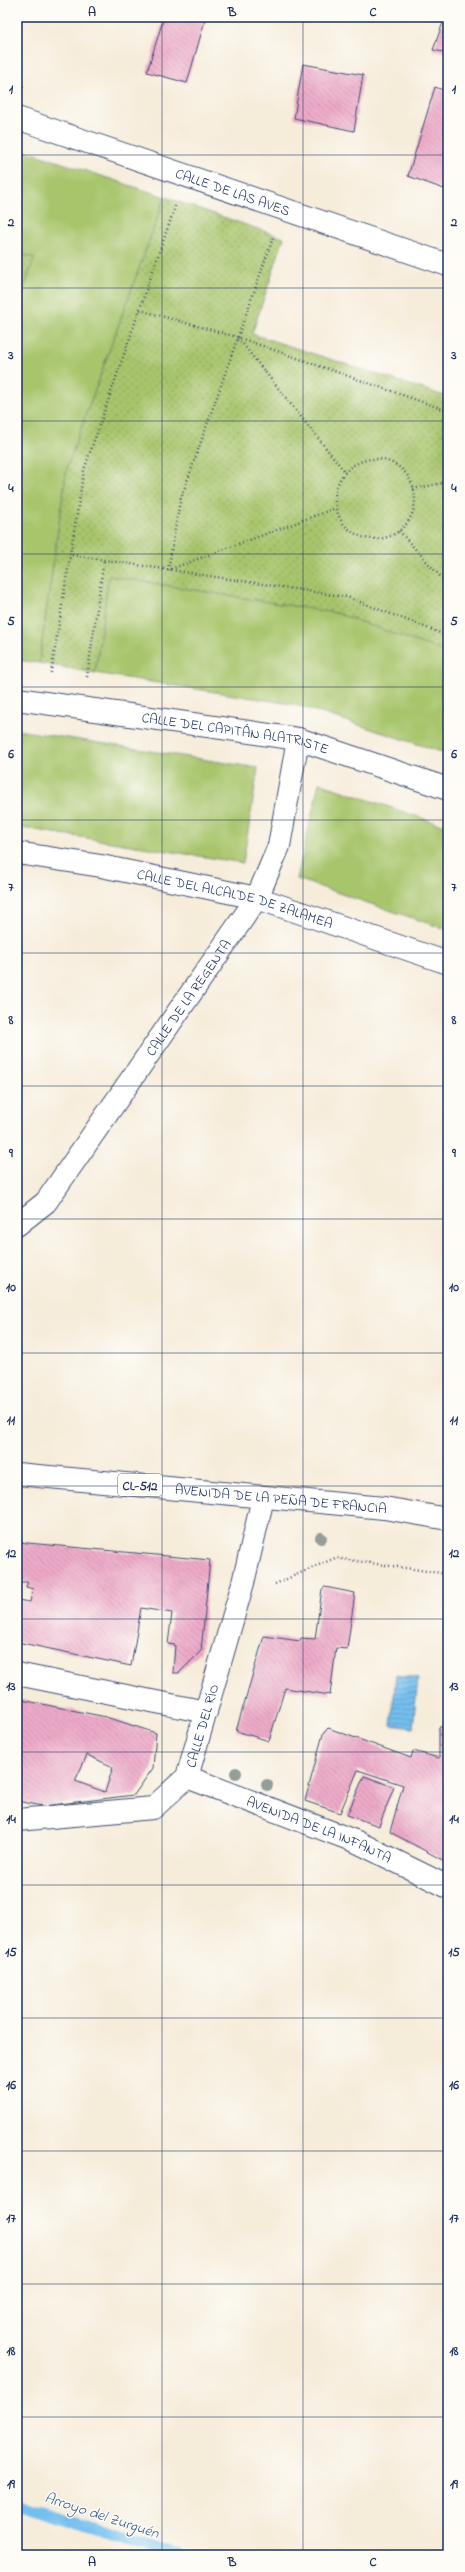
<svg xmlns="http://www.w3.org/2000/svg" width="465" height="2572" font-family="'Indie Flower',sans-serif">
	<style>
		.grass { fill: #a8c56c; stroke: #627a65 }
		.park { fill: url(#park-dots); stroke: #627a65 }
		.water { fill: url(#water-rules); stroke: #4877a6 }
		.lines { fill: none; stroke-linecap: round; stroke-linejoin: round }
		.stream { stroke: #75bfee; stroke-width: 11 }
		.building { fill: url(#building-back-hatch); fill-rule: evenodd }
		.minor-casing { stroke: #3c4b71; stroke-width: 24 }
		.major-casing { stroke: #3c4b71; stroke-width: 24 }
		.path { stroke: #3c4b71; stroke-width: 2.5; stroke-dasharray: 1 3; stroke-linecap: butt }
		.minor { stroke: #fff; stroke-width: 22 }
		.major { stroke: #fff; stroke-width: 22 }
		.tree { fill: #959d98 }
		.grid { fill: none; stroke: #1b2f5e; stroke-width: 1; stroke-opacity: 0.55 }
		.labels { text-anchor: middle; stroke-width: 3; stroke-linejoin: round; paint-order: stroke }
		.shield { fill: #fdfcf7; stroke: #5f6c8c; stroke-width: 1 }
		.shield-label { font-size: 13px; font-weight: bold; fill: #1b2f5e }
		.street-label { font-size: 14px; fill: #1b2f5e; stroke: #fdfcf7 }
		.water-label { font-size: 15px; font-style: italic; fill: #365a89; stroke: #fdfcf7 }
		.neatline { fill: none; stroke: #1b2f5e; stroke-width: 1.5 }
		.grid-label { font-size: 13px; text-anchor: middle; font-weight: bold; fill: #1b2f5e }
	</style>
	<defs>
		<pattern id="park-dots" width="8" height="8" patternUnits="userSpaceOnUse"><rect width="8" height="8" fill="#a8c56c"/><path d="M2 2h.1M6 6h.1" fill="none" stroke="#88a05c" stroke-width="1.8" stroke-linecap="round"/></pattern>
		<pattern id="water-rules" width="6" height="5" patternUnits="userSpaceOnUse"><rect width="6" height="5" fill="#75bfee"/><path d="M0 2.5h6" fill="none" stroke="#5f9cc4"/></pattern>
		<pattern id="building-back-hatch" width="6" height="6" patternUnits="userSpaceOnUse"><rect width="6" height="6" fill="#eeaac9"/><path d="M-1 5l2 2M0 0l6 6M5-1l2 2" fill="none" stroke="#c08ba6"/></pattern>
	</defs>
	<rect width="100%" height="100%" fill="#fdfcf7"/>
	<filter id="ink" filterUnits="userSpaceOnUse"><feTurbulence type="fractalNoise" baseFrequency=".025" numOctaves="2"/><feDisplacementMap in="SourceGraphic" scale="8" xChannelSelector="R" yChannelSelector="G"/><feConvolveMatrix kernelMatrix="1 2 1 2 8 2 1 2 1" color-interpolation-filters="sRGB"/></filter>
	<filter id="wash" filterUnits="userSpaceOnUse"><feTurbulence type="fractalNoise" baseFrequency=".012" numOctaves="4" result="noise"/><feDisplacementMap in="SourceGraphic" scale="16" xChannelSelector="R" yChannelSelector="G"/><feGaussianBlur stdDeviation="0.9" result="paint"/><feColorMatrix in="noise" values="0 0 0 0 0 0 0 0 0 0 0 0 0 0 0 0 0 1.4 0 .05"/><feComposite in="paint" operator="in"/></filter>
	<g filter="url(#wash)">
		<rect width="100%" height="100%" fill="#f6ecda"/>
		<!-- grass -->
		<path class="grass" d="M17,148l148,49 -98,270 -28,196 -22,-3v-350l17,-52 -17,-6z
			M109,576l227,37 112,40v101l-151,-49 -202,-32z
			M17,730l241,38 -15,95 -226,-36z
			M319,783l129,44v103l-151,-51z"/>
		<!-- park -->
		<path class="park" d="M165,197l119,41 -32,96 196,63v256l-112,-40 -227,-37 -14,97 -56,-10 28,-196z
			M17,252l17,6 -17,52z"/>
		<!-- water -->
		<path class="water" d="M396,1675l22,3 -5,50 -22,-3z"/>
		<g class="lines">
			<!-- stream -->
			<path class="stream" d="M17,2504l162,51"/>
		</g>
		<g id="blocks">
			<!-- building -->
			<path class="building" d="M164,17h42l-19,66 -40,-11z
				M445,17h3v36l-15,-3z
				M303,64l60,11 -9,56 -60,-13z
				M435,87l13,5v83l-4,14 -36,-13z
				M17,1542l193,18 -9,91 -22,22h-6l2,-28 -7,-1 4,-31 -31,-5 -10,58 -114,-24v-42l13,2 3,-13 -7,-2 2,-5h-8l-3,17z
				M325,1587l30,6 -8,56 -11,-1 -6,47 -45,-7 -16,53 -33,-10 28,-95 36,5 1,-3 14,1 7,-50z
				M447,1664h1v40h-3z
				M17,1699l89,18 50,16 -3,35 -19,27 -91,11 -26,-5zM87,1755l26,12 -8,25 -30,-11z
				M439,1727h9v136l-58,-31 13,-47 -45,-15 -18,43 -35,-12 18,-67 5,-6 83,30 2,-7 26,7z
				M364,1776l30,11 -15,39 -32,-11z"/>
		</g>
	</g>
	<g filter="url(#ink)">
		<use href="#blocks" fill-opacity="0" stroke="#3c4b71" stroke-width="1"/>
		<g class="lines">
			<defs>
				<g id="minor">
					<path id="s1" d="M17,118l431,147"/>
					<path id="s2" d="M17,699l281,40 150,50"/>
					<path id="s3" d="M17,853l84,13 156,32 191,65"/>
					<path id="s4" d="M17,1225l29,-23 211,-304 22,-52 19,-107"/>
					<path d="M17,1674l189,38"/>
					<path id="s5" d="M187,1777l170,65 91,45"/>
					<path id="s6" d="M17,1820l136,-12 34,-31 56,-194 20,-85"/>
				</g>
				<g id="major">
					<path id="s7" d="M17,1474l367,34 64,11"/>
				</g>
			</defs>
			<!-- minor casing -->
			<use href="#minor" class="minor-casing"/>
			<!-- major casing -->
			<use href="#major" class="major-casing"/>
			<!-- path -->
			<path class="path" d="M17,71l6,16
				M273,238l-93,263 -12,69 168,-62
				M17,266l3,1 -3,8
				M140,310l97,27 211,74
				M238,338l107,134
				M335 499a40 40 0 1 1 80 0a40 40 0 1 1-80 0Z
				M413,489l35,-7
				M399,531l49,54
				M72,555l275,42 101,39
				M51,673l33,-203 92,-266
				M87,677l17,-117
				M275,1584l60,-26 113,16"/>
			<!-- minor -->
			<use href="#minor" class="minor"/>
			<!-- major -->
			<use href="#major" class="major"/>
		</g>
		<!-- trees -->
		<g class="tree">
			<circle cx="321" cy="1538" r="6"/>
			<circle cx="236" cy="1773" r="6"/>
			<circle cx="267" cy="1785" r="6"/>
		</g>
	</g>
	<!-- grid -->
	<path class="grid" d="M162,17v2538M303,17v2538M17,155h431M17,288h431M17,421h431M17,554h431M17,687h431M17,820h431M17,953h431M17,1086h431M17,1219h431M17,1353h431M17,1486h431M17,1619h431M17,1752h431M17,1885h431M17,2018h431M17,2151h431M17,2284h431M17,2417h431"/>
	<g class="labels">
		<!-- shield labels -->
		<rect class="shield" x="118" y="1474" width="44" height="22" rx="3"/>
		<g class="shield-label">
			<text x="140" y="1490">CL-512</text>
		</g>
		<!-- street labels -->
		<g class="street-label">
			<text dy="5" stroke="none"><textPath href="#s1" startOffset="228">CALLE DE LAS AVES</textPath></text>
			<text dy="5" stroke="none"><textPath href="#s2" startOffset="221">CALLE DEL CAPITÁN ALATRISTE</textPath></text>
			<text dy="5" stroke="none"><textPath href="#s3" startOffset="223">CALLE DEL ALCALDE DE ZALAMEA</textPath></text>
			<text dy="5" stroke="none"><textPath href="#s4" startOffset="286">CALLE DE LA REGENTA</textPath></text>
			<text dy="5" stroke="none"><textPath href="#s7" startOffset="265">AVENIDA DE LA PEÑA DE FRANCIA</textPath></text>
			<text dy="5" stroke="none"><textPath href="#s6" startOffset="236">CALLE DEL RÍO</textPath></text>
			<text dy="5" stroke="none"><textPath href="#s5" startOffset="142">AVENIDA DE LA INFANTA</textPath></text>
		</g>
		<!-- water labels -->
		<g class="water-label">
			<text transform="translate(102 2515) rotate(18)" y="5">Arroyo del Zurguén</text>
		</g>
	</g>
	<!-- margin -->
	<rect width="465" height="2572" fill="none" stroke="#fdfcf7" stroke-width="44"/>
	<rect x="22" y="22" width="421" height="2528" class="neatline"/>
	<g class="grid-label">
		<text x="92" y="16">A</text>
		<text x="232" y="16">B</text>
		<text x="373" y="16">C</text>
		<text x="11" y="93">1</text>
		<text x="454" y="93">1</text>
		<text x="11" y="226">2</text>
		<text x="454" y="226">2</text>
		<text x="11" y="359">3</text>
		<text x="454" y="359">3</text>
		<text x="11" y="492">4</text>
		<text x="454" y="492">4</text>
		<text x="11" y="625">5</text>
		<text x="454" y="625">5</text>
		<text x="11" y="758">6</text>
		<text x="454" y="758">6</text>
		<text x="11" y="891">7</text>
		<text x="454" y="891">7</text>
		<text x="11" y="1024">8</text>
		<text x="454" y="1024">8</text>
		<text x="11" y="1157">9</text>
		<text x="454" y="1157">9</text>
		<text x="11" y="1291">10</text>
		<text x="454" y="1291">10</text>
		<text x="11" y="1424">11</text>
		<text x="454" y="1424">11</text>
		<text x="11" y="1557">12</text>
		<text x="454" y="1557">12</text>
		<text x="11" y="1690">13</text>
		<text x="454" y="1690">13</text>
		<text x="11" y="1823">14</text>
		<text x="454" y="1823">14</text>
		<text x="11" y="1956">15</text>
		<text x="454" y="1956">15</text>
		<text x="11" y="2089">16</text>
		<text x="454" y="2089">16</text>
		<text x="11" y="2222">17</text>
		<text x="454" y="2222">17</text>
		<text x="11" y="2355">18</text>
		<text x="454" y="2355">18</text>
		<text x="11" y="2488">19</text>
		<text x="454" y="2488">19</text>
		<text x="92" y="2566">A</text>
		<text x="232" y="2566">B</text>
		<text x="373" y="2566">C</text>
	</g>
</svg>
